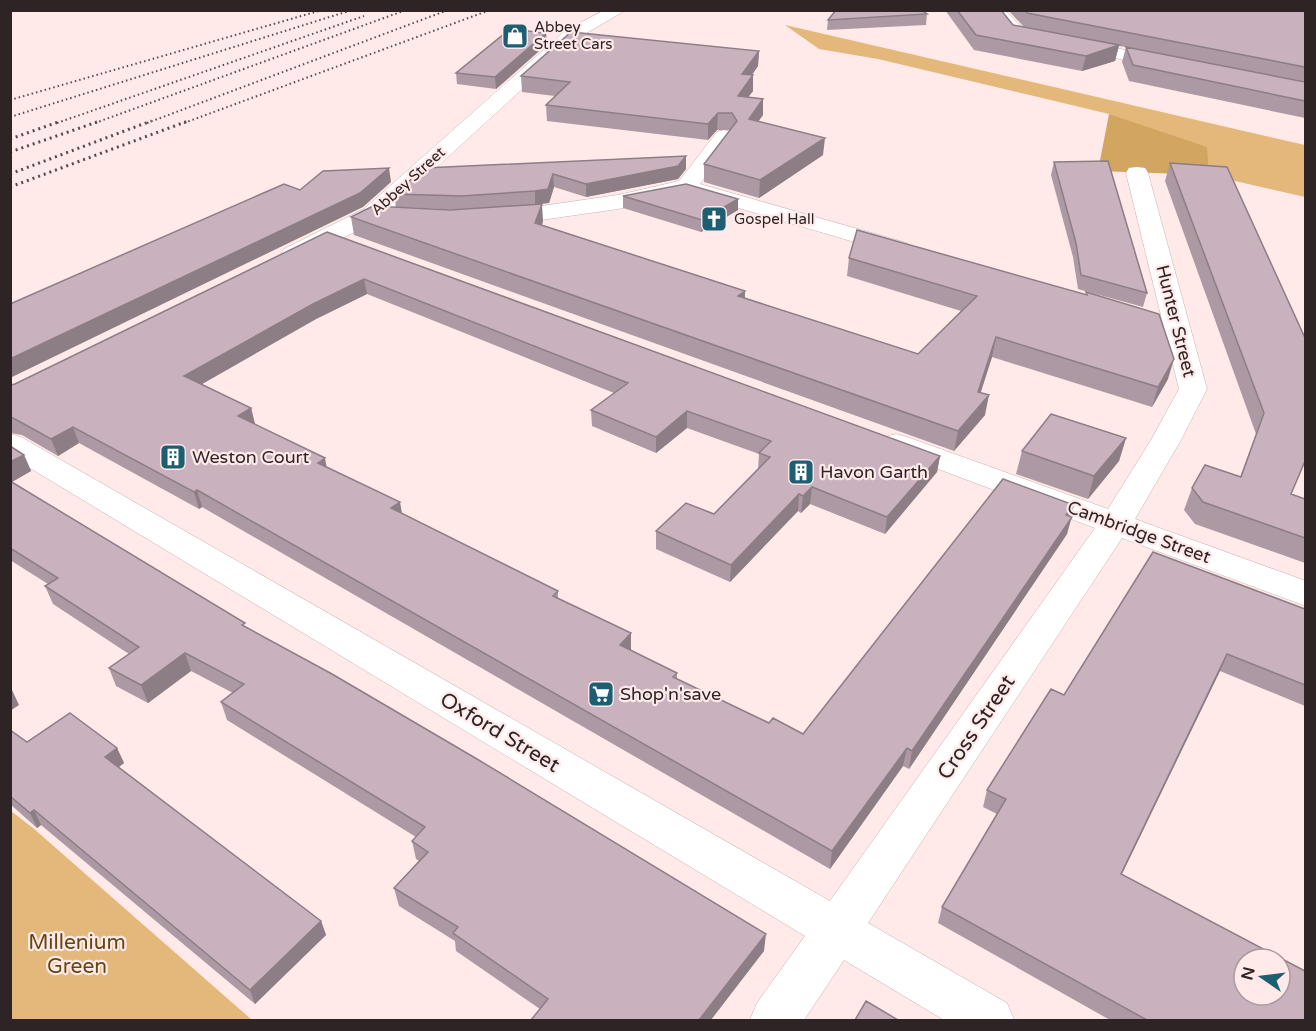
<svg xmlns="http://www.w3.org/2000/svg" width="1316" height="1031" font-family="'Varela Round',sans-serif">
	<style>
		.green { fill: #e3b87a }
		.forest { fill: #d2a561 }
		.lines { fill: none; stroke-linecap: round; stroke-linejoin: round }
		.street-casing { stroke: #cbb0b1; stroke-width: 1 }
		.street { fill: #fff; fill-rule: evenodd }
		.rail-far1 { stroke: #574b4c; stroke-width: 2; stroke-dasharray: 1.5 3; stroke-linecap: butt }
		.rail { stroke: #574b4c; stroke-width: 3; stroke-dasharray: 2 4; stroke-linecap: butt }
		.wall { fill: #ad99a3; fill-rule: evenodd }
		.shaded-wall { fill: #8d7d85 }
		.building { fill: #c9b2be; stroke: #8d7d85; stroke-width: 1.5; fill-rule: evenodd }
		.labels { text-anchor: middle; stroke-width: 4.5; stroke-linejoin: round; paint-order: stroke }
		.far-poi-label { font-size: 15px; fill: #2e2425; stroke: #ffe9e9; text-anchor: start }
		.far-street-label { font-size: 15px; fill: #2e2425; stroke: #ffe9e9 }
		.street-label { font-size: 18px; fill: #2e2425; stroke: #ffe9e9 }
		.poi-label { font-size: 18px; fill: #2e2425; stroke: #ffe9e9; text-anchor: start }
		.near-street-label { font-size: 21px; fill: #2e2425; stroke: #ffe9e9 }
		.near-park-label { font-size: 21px; fill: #654611; stroke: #ffe9e9 }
	</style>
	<rect width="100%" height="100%" fill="#ffe9e9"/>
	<!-- green -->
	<path class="green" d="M785,25l520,120v52l-96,-22 -100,-61 -231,-55 -59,-10z
		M11,811l22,17 219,192h-241z"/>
	<!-- forest -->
	<path class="forest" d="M1109,114l98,33 2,28 -111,-4z"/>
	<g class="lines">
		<defs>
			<path id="street" d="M605,10h21l-48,28 -198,181 -78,40 -9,2 -9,-2 -3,-5 3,-5 80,-40 202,-179z
				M988,10h17l18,19 146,30 6,1 3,4 -3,4 -6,1 -158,-32z
				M724,130l7,2 3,4 -34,48 207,59 4,5 -4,5 -8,2 -212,-62 -69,16 -119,17 -8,-2 -3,-5 3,-5 8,-2 119,-17 61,-14 38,-49z
				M1137,167l8,1 3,5 59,216 -26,51 -46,79 171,62v25l-184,-68 -254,385 139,80 7,17h-70l-100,-60 -40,60h-54l7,-17 48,-67 -795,-480v-22l11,3 809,464 265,-373 -210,-79 -4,-6 4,-6 11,-3 11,3 201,72 43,-69 28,-51 -53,-216 3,-5z"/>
		</defs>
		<!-- street casing -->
		<use href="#street" class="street-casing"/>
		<!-- street -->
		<use href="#street" class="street"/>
		<!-- rail-far1 -->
		<path class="rail-far1" d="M10,100l312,-90
			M10,117l342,-107
			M57,123l307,-107
			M95,123l311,-113
			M147,123l301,-113
			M184,123l306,-113"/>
		<!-- rail -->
		<path class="rail" d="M10,139l51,-18
			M10,152l90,-31
			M10,174l141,-53
			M10,187l178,-66"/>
	</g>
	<!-- wall -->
	<path class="wall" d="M945,10h56l12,15 11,2 -16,-17h297v108l-176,-37 -7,-19 4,-15 -7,-1 -4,15 -33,10 -108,-21z
		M927,14l-1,11 -99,5 1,-10z
		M546,33l1,11 -51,45 -39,-5 -1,-11z
		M759,51l-1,15 -6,9h1v16l-5,6 15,2v16l-5,6 65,34 -64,43 -55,-16v-18l26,-34h-13l-9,10 -161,-19 -1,-16 9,-9 -33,-4 -1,-16z
		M686,156v13l-8,10 -92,18 -32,-10 -5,16 -10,1 4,17 -1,4 203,66v7l173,56 43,-43 -114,-35 2,-18 237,37v-3l82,87 -16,28 -160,-50 -11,35 4,23 -31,36 -600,-216 -3,-18 45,-10 -2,-13zM400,207l62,3h-12z
		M1054,162l93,131 -4,14 -65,-18 -5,-32 -22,-82z
		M1170,163l57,4 65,327 13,5v64l-110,-39 -11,-14 8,-22 48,-11 16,-43 -91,-253z
		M623,196l115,3v11l-37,22 -78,-24z
		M327,232l613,224 -3,16 -52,62 -75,-30 -9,9 -3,-2 -68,71 -74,-33v-18l58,-17 44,-45 1,-15 -72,-26 -31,25 -64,-27 -1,-16 23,-17 -247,-99 -51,25 -114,65 49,24 4,16 147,89 156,78v7l73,35v17l46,23v6l92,44 34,11 268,-218 1,1 -5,17 -158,235 -6,-3 -73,103 -628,-362 -3,2 -120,-66 -21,13 -36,-21 -12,-2v-48l5,-1z
		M1126,438l-7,23 -31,38 -72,-25 6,-23z
		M10,446l14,9 7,16 -19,11 752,469 -224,58 -84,-58 -1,-10 -56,-35 -5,-18 25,-27 -3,-2 -4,-18 4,-4 -189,-117 -6,-18 12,-9 -42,-22 -43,32 -32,-17 -7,-18 20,-14 -76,-50 -8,-18 3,-2 -38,-24z
		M1305,609v97l-85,-35 -98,203 183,146h-195l-172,-97 4,-16 55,-93 -14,-7 4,-17 77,-95z
		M10,730l17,12 90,6 7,15 -5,4 202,154 5,14 -71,69 -214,-179 -4,3 -27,-24z"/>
	<!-- shaded-wall -->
	<path class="shaded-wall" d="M546,33l1,11 -51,45 -1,-12z
		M1119,45l-4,16 -33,10 4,-15z
		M759,51l-1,15 -17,24 1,-16z
		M753,75v16l-16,21 1,-16z
		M763,99v16l-15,21 1,-17z
		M718,113l-1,17 -9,10v-16z
		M825,138l-2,17 -64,43 1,-18z
		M686,156v13l-8,10 -92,18v-13z
		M389,168l2,14 -28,25 -353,171v-19z
		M553,174l1,13 -5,16 -14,1v-13z
		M738,199v11l-37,22 1,-12z
		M542,204l1,17 -6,20 -2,-18z
		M364,279l3,15 -51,25 -128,73 -4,-16 129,-72z
		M745,291l-1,19 -6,-14z
		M996,337l-4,20 -18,55 4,-20z
		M1174,359l-6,20 -16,28 6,-20z
		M989,395l-4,20 -31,36 4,-20z
		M251,408l4,16 -17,-8z
		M687,411v17l-31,25v-16z
		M73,427l6,16 -21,13 -7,-17z
		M1126,438l-7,23 -31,38 6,-23z
		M24,455l7,16 -21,12v-21z
		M940,456l-3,16 -52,62 2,-17z
		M325,458l3,17 -10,-12z
		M812,487l-2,17 -9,9 2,-17z
		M197,490l5,17 -3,2 -5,-17z
		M799,494l-1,17 -68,71 1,-17z
		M400,502l3,17 -12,-11z
		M1074,505l-7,29 -158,235 3,-18 154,-236z
		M631,633v18l-11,-6z
		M185,653l6,18 -43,32 -7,-18z
		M1227,654l-7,17 -106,219 7,-16z
		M12,690l7,15 -9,6v-20z
		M117,748l7,15 -12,9 -7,-15z
		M907,748l-4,18 -73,103 2,-18z
		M34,810l7,15 -4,3 -7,-15z
		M321,921l5,14 -71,69 -5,-14z
		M766,934l-2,17 -53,69h-12z"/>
	<!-- building -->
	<path class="building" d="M836,10h85l6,4 -99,6z
		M957,10h44l12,15 106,20 -33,11 -110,-21z
		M1025,10h280v57l-278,-54z
		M510,29l36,4 -51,44 -39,-4z
		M571,32l188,19 -17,23 11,1 -15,21 25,3 -14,20 76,19 -65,42 -56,-16 33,-43 -5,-8h-14l-10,11 -162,-19 24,-23 -49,-6z
		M1126,47l179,35v19l-172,-36z
		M686,156l-8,10 -92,18 -33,-10 -5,15 -13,2 -73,5 -68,-2 30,-26z
		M1108,161l39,132 -66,-18 -5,-32 -22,-81z
		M1170,163l57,4 78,171v123l-14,33 14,5v39l-102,-36 -11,-14 13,-23 36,12 23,-64z
		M389,168l-29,25 -350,166v-55l274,-120 16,6 23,-19z
		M686,184l52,15 -36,21 -79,-24z
		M542,204l-7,19 210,68 -7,5 180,58 59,-58 -128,-38 8,-28 230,65 -1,-3 73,22 15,45 -16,28 -162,-50 -18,55 11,3 -31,36 -607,-214 22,-11 77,4z
		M327,232l613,224 -53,61 -75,-30 -9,9 -4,-2 -68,71 -75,-34 30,-28 28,11 56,-57 -11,-4 12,-12 -84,-30 -31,26 -65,-27 37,-27 -264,-104 -51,25 -129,72 67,32 -13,8 87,42 -7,5 82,39 -9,6 167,83 -5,5 78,37 -11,12 57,28 -4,4 96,46 4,-5 30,16 200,-255 71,26 -8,10 6,2 -160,234 -5,-3 -75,103 -635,-361 -3,2 -121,-65 -22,12 -36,-20 -5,-2v-32l5,-1z
		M1051,414l75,24 -32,38 -72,-25z
		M10,446l14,9 -14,7z
		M10,481l235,142 -3,2 90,49 145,85 289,175 -67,86h-168l17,-21 -95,-66 5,-6 -64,-39 34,-36 -16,-11 13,-14 -204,-125 23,-18 -59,-31 -44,32 -32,-17 30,-21 -94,-61 13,-8 -48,-30z
		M1153,552l152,57v76l-78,-31 -106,220 184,97v49h-158l-205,-113 64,-108 -19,-9 64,-101 13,6zM1244,959h36v36h-36z
		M70,713l47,35 -12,9 216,164 -71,69 -216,-180 -4,3 -20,-17v-66l17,12z
		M866,1001l32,19h-43z"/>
	<!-- icons -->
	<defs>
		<symbol id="shop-square" viewBox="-11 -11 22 22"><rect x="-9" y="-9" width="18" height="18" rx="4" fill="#1e5e73" stroke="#ffe9e9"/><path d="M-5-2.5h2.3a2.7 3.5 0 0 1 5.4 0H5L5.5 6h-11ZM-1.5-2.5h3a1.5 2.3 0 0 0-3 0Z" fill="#fff"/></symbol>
		<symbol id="church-square" viewBox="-11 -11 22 22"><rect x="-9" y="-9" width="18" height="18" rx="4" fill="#1e5e73" stroke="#ffe9e9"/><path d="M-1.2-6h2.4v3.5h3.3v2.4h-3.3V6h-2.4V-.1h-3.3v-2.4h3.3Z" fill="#fff"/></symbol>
		<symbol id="building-square" viewBox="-11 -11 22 22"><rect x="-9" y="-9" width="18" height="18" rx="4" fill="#1e5e73" stroke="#ffe9e9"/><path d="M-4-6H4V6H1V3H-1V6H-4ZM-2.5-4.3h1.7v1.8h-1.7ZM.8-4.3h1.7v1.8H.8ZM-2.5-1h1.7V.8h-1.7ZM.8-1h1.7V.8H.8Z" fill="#fff"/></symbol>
		<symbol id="supermarket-square" viewBox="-11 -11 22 22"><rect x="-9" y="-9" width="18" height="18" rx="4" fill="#1e5e73" stroke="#ffe9e9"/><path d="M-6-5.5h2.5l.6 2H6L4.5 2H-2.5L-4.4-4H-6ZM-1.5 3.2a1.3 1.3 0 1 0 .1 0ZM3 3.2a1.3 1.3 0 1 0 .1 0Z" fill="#fff"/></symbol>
	</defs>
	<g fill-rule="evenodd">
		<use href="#shop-square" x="500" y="21" width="30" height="30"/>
		<use href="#church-square" x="699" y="204" width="30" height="30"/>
		<use href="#building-square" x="158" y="442" width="30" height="30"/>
		<use href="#building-square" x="786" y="457" width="30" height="30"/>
		<use href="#supermarket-square" x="586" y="679" width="30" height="30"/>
	</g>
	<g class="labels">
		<!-- far-poi labels -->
		<g class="far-poi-label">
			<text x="534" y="32">Abbey<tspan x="534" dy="17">Street Cars</tspan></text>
			<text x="734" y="224">Gospel Hall</text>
		</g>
		<!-- far-street labels -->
		<g class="far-street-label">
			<text transform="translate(408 181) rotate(-42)" y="5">Abbey Street</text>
		</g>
		<!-- street labels -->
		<g class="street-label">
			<text transform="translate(1176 321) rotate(76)" y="6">Hunter Street</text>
			<text transform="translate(1139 532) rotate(20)" y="6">Cambridge Street</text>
		</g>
		<!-- poi labels -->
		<g class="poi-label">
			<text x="192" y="463">Weston Court</text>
			<text x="820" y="478">Havon Garth</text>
			<text x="620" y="700">Shop'n'save</text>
		</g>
		<!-- near-street labels -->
		<g class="near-street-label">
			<text transform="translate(976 727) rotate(-56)" y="7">Cross Street</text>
			<text transform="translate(500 732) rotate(31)" y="7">Oxford Street</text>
		</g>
		<!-- near-park labels -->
		<g class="near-park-label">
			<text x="77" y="949">Millenium<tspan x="77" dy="24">Green</tspan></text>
		</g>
	</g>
	<!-- border -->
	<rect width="1316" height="1031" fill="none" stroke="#2e2425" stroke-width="24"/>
	<!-- north arrow -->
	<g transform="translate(1262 977) rotate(284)"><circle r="28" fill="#ffe9e9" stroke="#ab9a9b" stroke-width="1.5"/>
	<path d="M0-4.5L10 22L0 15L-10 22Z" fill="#1e5e73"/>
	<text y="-9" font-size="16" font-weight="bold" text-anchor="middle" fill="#2e2425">N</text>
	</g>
</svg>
